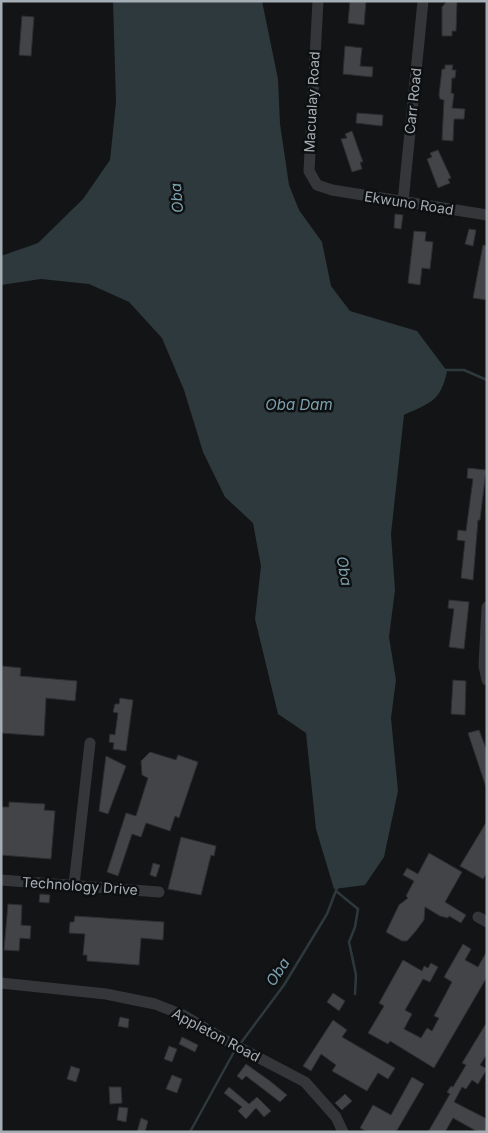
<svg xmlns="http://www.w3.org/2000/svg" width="488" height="1133" font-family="Inter,sans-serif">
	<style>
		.water { fill: #2d393d }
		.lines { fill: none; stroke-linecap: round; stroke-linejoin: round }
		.stream { stroke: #2d393d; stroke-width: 2.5 }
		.building { fill: #424448; stroke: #2d2e31 }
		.minor { stroke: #35363a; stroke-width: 11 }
		.labels { text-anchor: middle; stroke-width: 5; stroke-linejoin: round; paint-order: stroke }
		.street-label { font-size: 14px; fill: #a5adb5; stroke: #0e0f10 }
		.water-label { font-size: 15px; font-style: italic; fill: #7da2b0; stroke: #0e0f10 }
	</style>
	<rect width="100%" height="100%" fill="#131415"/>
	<!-- water -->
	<path class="water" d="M113,1h149l16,78 2,45 9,61 10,25 23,32 9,44 19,25 67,20 30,40c-6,31 -18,32 -43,44l-13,119 4,56 -6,47 7,43 -5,38 7,73 -14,66 -19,28 -31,4 -18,-60 -10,-96 -28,-19 -23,-95 6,-53 -8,-43 -28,-26 -22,-45 -19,-62 -22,-52 -33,-36 -40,-18 -48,-5 -40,6v-29l37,-13 45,-44 27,-39 6,-58z"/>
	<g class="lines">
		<!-- stream -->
		<path class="stream" d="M444,370h20l23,10
			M336,891l22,18 -3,18 -6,15 7,33 -1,19
			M240,1044l44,-59 43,-71 10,-26
			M190,1132l45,-82"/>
	</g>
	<!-- building -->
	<path class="building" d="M350,1h16l-2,24 -16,-2z
		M447,1h10l-1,30h-4v5h-10v-29z
		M22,16l12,1 -3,39 -12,-1z
		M345,46l17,2 -2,18 13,1 -1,10 -29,-3z
		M445,65h8l-1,5h4l-1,8h-3l-1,15 3,1 -2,14 13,1 -1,10h-10l-1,22 -11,-1 2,-40 -4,-1 -1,-4 3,-26h3z
		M357,113l26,2 -1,11 -26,-3z
		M352,131l11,31h-3l2,7 -10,3 -11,-33 6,-1 -2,-4z
		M438,150l13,28 -3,1 2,4 -12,5 -11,-29 5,-2 -2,-4z
		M395,214l8,1 -2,14 -7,-1z
		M469,229l7,1 -3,16 -8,-2z
		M414,231l12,1 -1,9 8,1 -3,27 -8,-1 -2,17 -12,-2z
		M483,245l4,1v54l-14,-2z
		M468,468l18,2 -6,50h-2l-5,60 -12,-2 4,-37 -8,-1 1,-10 8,1 7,-52 -6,-1z
		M449,600l20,2 -5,47 -15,-2 5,-38 -6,-1z
		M2,666l19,2 -1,8 57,5 -2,20 -29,-3 -2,38 -43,-3z
		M453,680l13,1 -1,34 -14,-1z
		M120,698l13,2 -7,51 -13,-2 1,-6 -5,-1 1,-8 5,1 3,-22 -5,-1 2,-8h4z
		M479,730l8,21 -1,36 -18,-54z
		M150,752l26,8 2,-5 20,7 -19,56 -4,-2 -5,15 -24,-8 -5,14 -9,-3 -14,42 -11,-4 19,-59 10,3 12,-38 -6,-3 -1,-14z
		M106,756l20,10 -18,48 -9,-3z
		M9,802l36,2 -1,6 11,1 -4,48 -50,-4v-48h8z
		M487,821v52l-4,6 -23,-13z
		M181,837l35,9 -2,10 -3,-1 -10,40 -33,-6z
		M429,853l33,19 -17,30 21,13 -5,8 -12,-7 -1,2 -8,-2 -15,-9 -1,13 -9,12 -8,9h-5l-16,-9 13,-27 9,-7 -2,-2 8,-15 -11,-6 4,-7 11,6z
		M153,863l7,2 -4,12 -6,-2z
		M40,894l10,1 -1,8 -10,-1z
		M8,904l14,1 -1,20 10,1 -1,13 -10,-1 -1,13 -15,-1z
		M75,916l89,6 -1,18 -22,-2 -2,27 -52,-4v-6h-4l2,-21 -16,-1 1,-11h4z
		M463,944l8,5 -6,11 13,7 9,-16v26l-53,91 -44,-27 -2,3 -20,-11 16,-27 -5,-3 24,-43 19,11 2,-5 4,2 3,-5 7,4 -8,15 -7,-3 -18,31 7,4 -8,15 17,9 6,-10 5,3 7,-13 -5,-2 18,-34 -8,-5z
		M333,993l12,8 -6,10 -12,-9z
		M120,1017l9,2 -1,9 -10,-2z
		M333,1020l14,10 -5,7 53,31 -7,11 -10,-6 -11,18 -35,-20 4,-6 -15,-11 -10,17 -8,-5z
		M487,1022v32l-7,11 7,4 -9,15 -6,-4 -6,9 -4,-2 -8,15 33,17v13h-9l-25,-14 -8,14h-17l22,-38 -3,-2 4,-6 2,1 13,-22 -4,-2z
		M182,1037l16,8 -3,7 -16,-8z
		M169,1046l8,3 -5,13 -8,-3z
		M246,1064l24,17 17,14 -7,7 -34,-26 -4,4 -5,-4z
		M71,1066l9,3 -4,13 -9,-3z
		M172,1075l10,4 -5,14 -11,-4z
		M412,1077l12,7 -28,48h-29l-7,-4 13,-23 18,10z
		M109,1087h12l1,16 -12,1z
		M229,1087l20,17 8,-7 14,14 -7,6 -8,-9 -10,11 -8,-8 4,-4 -18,-14z
		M345,1094l7,7 -10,9 -7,-7z
		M119,1107l9,1 -2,14 -9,-2z
		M141,1118l7,3 -3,11h-8z"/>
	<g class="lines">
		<!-- minor -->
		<path class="minor" d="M318,1l-9,170 8,14 15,5 155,25
			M403,202l20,-201
			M487,607l-3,59 3,14
			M1,880l158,12
			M74,885l16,-142
			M478,917l9,5
			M1,983l105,11 49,10 28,11 40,24 82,43 31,35 7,15"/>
	</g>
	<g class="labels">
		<!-- street labels -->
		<g class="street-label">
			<text transform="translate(413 101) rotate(-84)" y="5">Carr Road</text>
			<text transform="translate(312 102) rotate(-87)" y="5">Macualay Road</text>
			<text transform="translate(409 203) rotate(9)" y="5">Ekwuno Road</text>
			<text transform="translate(80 886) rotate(4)" y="5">Technology Drive</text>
			<text transform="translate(216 1035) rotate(28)" y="5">Appleton Road</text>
		</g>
		<!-- water labels -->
		<g class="water-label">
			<text transform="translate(177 198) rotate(-95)" y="5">Oba</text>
			<text x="299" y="410">Oba Dam</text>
			<text transform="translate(344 571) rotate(80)" y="5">Oba</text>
			<text transform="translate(278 972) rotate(-57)" y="5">Oba</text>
		</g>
	</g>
	<!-- border -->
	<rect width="488" height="1133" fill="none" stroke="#a5adb5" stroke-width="5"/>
</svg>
